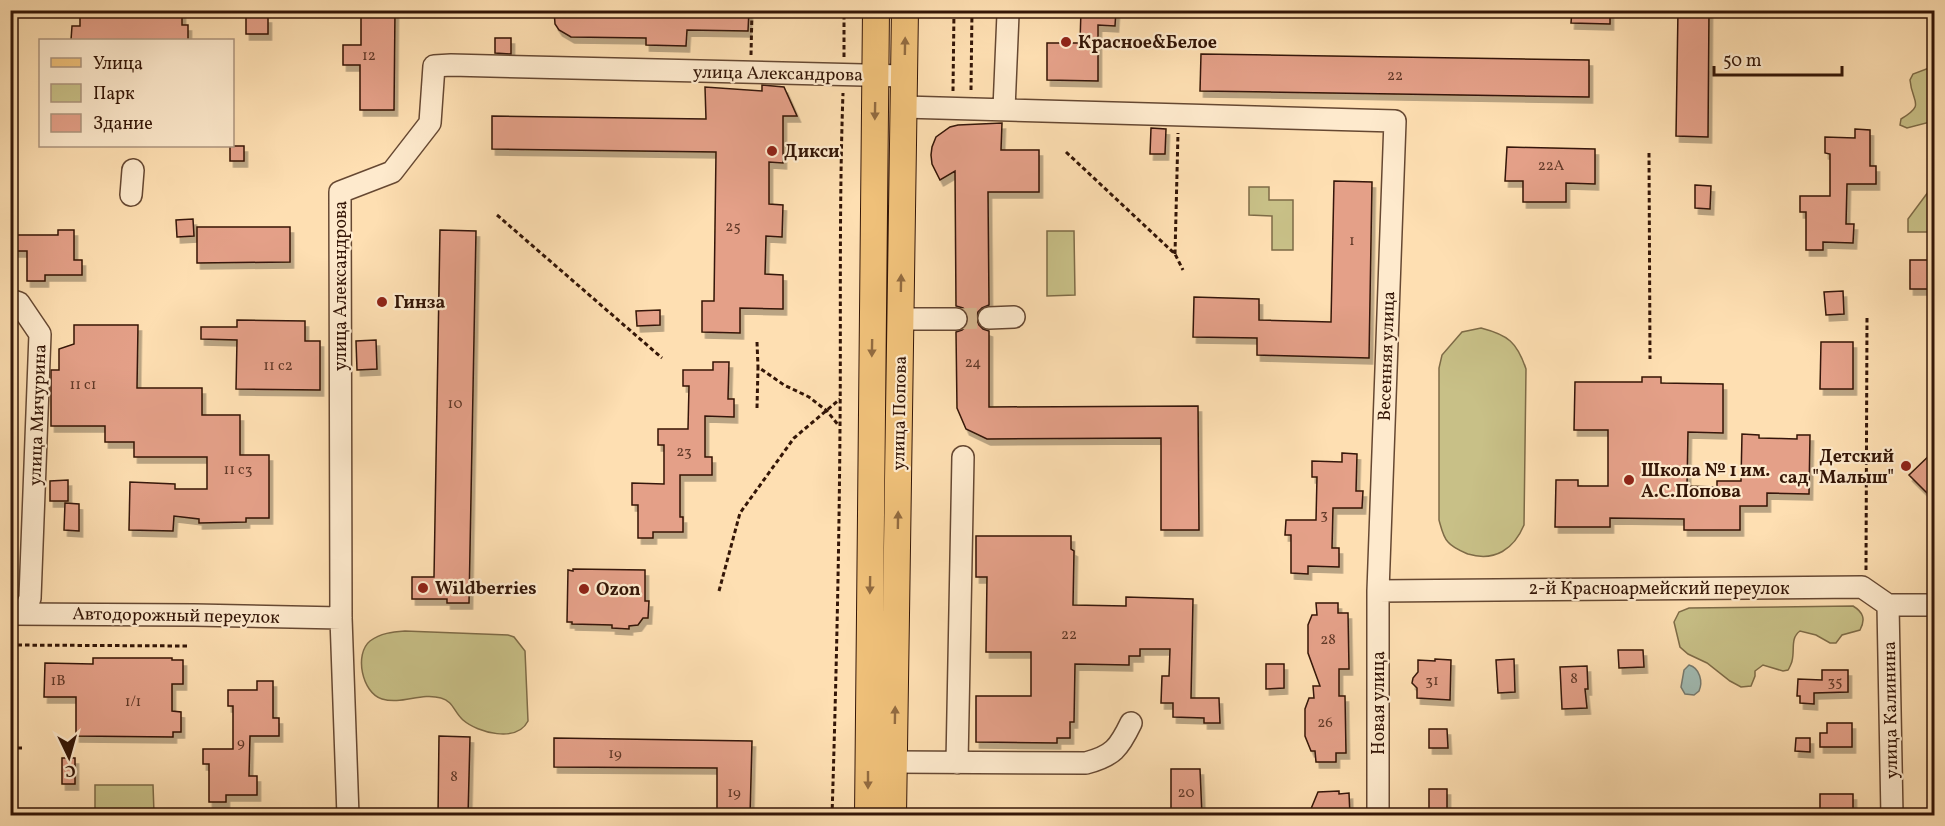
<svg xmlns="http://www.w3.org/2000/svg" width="1945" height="826" font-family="Vollkorn,serif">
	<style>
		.green { fill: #c8c087; stroke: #7e6b47; stroke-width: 1.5 }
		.water { fill: #a1bbb3; stroke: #75796e; stroke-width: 1.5 }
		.building { fill: #e4a088; stroke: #341607; stroke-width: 1.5; filter: url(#shadow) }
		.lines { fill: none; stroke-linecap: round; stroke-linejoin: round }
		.minor-tunnel { stroke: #d6b790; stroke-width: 21; stroke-dasharray: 21 10; stroke-linecap: butt }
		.minor-casing { stroke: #664832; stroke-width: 24 }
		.major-casing { stroke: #341607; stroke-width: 28 }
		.path { stroke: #341607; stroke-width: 3; stroke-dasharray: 4.5 3; stroke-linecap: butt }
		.minor { stroke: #feeacd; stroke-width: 21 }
		.major { stroke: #efc079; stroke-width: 26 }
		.oneway { fill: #926b40 }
		.poi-dot { fill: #8f2418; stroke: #feeacd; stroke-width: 2 }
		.labels { text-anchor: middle; stroke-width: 4.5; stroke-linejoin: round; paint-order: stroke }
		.number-label { font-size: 15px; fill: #603827 }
		.poi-label { font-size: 18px; font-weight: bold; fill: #341607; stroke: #feeacd; text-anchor: start }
		.street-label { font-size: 18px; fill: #341607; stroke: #feeacd }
	</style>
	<defs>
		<filter id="shadow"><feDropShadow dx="3.5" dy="6" stdDeviation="0" flood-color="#0004"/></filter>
	</defs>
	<rect width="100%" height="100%" fill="#fedfb2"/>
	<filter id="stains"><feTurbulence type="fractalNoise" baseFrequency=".00333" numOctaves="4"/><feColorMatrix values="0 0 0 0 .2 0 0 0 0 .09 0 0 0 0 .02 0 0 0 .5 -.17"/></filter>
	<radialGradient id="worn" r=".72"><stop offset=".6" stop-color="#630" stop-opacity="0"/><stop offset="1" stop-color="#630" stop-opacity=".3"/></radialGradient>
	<!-- green -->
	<path class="green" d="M1929,68h5v53l-27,7 -7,-3 1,-6c25,-15 11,-16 9,-39l3,-6z
		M1934,184v48h-26v-13z
		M1249,187h20v13h24v50h-21v-34l-23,-1z
		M1047,231h27l1,64 -28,1z
		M1481,328c27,7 36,14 45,41l-2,156c-10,24 -29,37 -56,29 -7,-3 -15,-6 -20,-12 -5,-5 -7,-15 -9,-22v-152l3,-13 20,-23z
		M1853,606c10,6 13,13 7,24l-18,5 -6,8h-6l-14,-8 -16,-4c-10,7 -5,19 -8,30 0,1 -3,8 -4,9l-5,1 -20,-6 -8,6v5l-4,10 -10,1 -11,-6 -23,-18 -19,-9 -8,-7 -6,-25 5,-10 10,-4z
		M405,631l103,4 6,2 11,14 3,70c-11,22 -50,12 -65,-1 -9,-8 -10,-19 -22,-22 -20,-6 -39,7 -59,1 -20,-6 -28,-45 -12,-58 11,-8 22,-9 35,-10z
		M95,785h58l1,28 -4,3 -55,-1z"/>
	<!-- water -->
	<path class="water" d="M1689,665c11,3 14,17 10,26l-5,4 -9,-1 -4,-7 3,-17z"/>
	<!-- building -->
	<path class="building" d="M80,10h102v15h6v15h-117l1,-14h8z
		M361,10h34l-1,100h-34v-45h-17v-20h18z
		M554,10h195l-1,21 -61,-1 -1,16 -40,-1v-7l-75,-1 -12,-7 -4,-6z
		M1081,10h35l-1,16 -17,-1v56l-51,-1v-37h33z
		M1572,10h38v14l-39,-1z
		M1678,10h31l-1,127 -32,-1z
		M246,17h22v17h-22z
		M495,38h16v16l-16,-1z
		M1201,54l388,6v37l-389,-6z
		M762,85l22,2 13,29h-14v47l-14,-1v42l14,1 -1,32 -16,-1 -1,38 18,1v34l-43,-1v25l-38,-1v-31h12l2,-149 -224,-3v-33l214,3 -1,-32 57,4z
		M1002,123l-1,27h38v42h-51l1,113 -7,3 -4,4 -2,6 3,7 4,4 6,2v76l209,-1 1,124h-38v-92l-174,1 -21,-10 -9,-21 -1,-76 6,-2 5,-4 2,-8 -2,-6 -4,-4 -7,-2 -1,-135 -15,9 -8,-16 -1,-9 1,-8 4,-10 14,-10 8,-2z
		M1151,128l15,1 -1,25h-15z
		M1855,129l15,1v36h6v18h-29l-1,40h8l-1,19 -30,-1v8h-17v-38h-6v-16h30v-42l-5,-1v-16l30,1z
		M230,146h14v15h-14z
		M1507,147l88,2v35l-29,-1v19h-43v-21h-18z
		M1334,181l38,1 -3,176 -112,-3v-17l-64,-1 1,-40 65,2v21l72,2z
		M1695,185l16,1 -1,23 -15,-1z
		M193,219l1,17 -17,1 -1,-17z
		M197,227h93v35l-93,1z
		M58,230h16v30h8v15h-37v6h-18v-30h-17v-16h48z
		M440,230l36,1 -7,372h-22v-4h-35v-22h22z
		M1910,260h25v29h-25z
		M1843,291l1,23 -18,1 -2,-23z
		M660,310v15l-23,1 -1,-15z
		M237,320l68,1v20h15v49l-84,-1 1,-49 -36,-1v-12h36z
		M74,325h64l-1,63h65v27h38v40h29v63h-23v4l-47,1v-4l-25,-3 -1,15 -44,-1 1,-48 45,2v5h32v-32h-73v-15h-29v-16h-54v-56h8v-21l15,-5z
		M376,340l1,29 -20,1 -1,-29z
		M1821,342h32v47h-33z
		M713,362h16l-1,37h6v18l-29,-1v41h7v18h-32v42h3v15h-30v6h-15v-33h-6v-22l32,1v-39h-6v-16h30l1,-43h-6v-16h30z
		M1642,377h19v6l62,1v49l-35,-1 -1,54 30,1v-6h24l1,-47 17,1v3l38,1v-4h13l-1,59 -42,-1v13h-27v24h-56v-11l-74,-1v9h-55l1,-47h22v6h30v-56h-34l1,-48h67z
		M1935,450v51l-26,-26z
		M1342,453l15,1 -1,37h7l-1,17h-29l-1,40h7v19l-31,-1v8l-17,-1v-38h-6l1,-15h30l1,-43h-5v-16l30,1z
		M68,480v21h-18v-20z
		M65,503l14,1v27l-15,-1z
		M976,536h95v13l3,2 -1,54 53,1v-9l67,2 -2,99h28l1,25h-16v-5l-31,-1v-14h-12l1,-27h7l1,-27h-30v7h-11v9l-54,-1 -1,58h-4v16h-13v5l-81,-1v-46h55v-44h-45l1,-75h-11z
		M573,569l72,1v31h4l-1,17h-5l-5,7 -9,1v3l-17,-1v-3l-40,-1v-2h-5l1,-52 5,1z
		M1316,603h22v10h10l1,56h-10v27h6l1,57h-10v9h-20l-1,-11h-4l-6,-15v-27l4,-11h5l-1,-12h7l-12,-33v-28l4,-10h5z
		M1618,650h25l1,17 -25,1z
		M93,658h79v2h11v24h-11v27l9,1v20h-8v5l-97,-1v-39h-32l1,-34 48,1z
		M1435,659l16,1 -1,40 -33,-2v-10l-5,-5 1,-5 5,-6v-12l17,1z
		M1514,659l1,33 -17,1 -2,-33z
		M1266,664h18v24l-18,1z
		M1587,666l1,23h-3l2,19 -25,1 -2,-42z
		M1822,670h26v22l-34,1v11l-14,-1v-7h-3l1,-17 24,1z
		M257,681h16v37h6v18h-29l-1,40h8v19h-31v7h-17v-38h-6v-15h30v-43h-5v-16h29z
		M1827,723h25v24h-32v-14h7z
		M1429,729h18l1,19h-19z
		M439,736l31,1 -2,79h-30z
		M554,738l198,3 -2,75h-33v-48l-163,-1z
		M1796,738h14v14l-15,-1z
		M62,758h13v26h-13z
		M1171,769h29l2,47h-31z
		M1429,789h18v27h-18z
		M1339,791v3l10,-1 1,23h-42l10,-24z
		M1820,794h33v22h-33z"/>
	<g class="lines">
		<!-- minor-tunnel -->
		<path class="minor-tunnel" d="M956,319l33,-1"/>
		<defs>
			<path id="minor" d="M904,107l491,14 -17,470v225
				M1004,109l4,-95 2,-4
				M131,195l2,-25
				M10,300l9,3 21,31 -10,264 -6,16
				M989,318l25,-1
				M901,319h55
				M1378,591l484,-4 26,18h46
				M1888,605l4,211
				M10,614l184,1 147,3
				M894,762l192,1c27,-7 33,-15 45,-40
				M957,763l6,-306
				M348,816l-7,-198 -1,-426 52,-20 38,-49 4,-57 17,-1 453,11"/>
			<path id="major" d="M868,816l8,-806
				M893,816l12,-806"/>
		</defs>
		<!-- minor casing -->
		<use href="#minor" class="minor-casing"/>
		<!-- major casing -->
		<use href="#major" class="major-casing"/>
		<!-- path -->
		<path class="path" d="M751,55l1,-45
			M844,57v-47
			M971,90l1,-80
			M953,91l1,-81
			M1066,152l109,102 8,16
			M1649,153l1,206
			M497,215l165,143
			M1175,254l3,-121
			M757,342l1,25
			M757,408l1,-41 26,18 25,12 18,14 12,15
			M1866,570l1,-253
			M719,591l21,-78 54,-75 46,-39
			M10,645l178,1
			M10,748h15
			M832,816c4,-129 7,-258 8,-387 1,-112 -1,-224 3,-336"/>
		<!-- minor -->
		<use href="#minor" class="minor"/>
		<!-- major -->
		<use href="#major" class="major"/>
	</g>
	<!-- one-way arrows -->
	<defs><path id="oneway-solid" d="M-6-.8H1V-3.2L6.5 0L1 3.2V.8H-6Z" transform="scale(1.5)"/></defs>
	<g class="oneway">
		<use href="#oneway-solid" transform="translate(905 46) rotate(-89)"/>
		<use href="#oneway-solid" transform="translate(875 111) rotate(91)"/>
		<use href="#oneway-solid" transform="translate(901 283) rotate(-89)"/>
		<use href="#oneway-solid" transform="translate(872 348) rotate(91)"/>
		<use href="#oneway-solid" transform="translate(898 520) rotate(-89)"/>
		<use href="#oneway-solid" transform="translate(870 585) rotate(91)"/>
		<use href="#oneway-solid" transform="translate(895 715) rotate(-89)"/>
		<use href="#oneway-solid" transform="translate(868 780) rotate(90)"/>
	</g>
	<!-- markers -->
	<g class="poi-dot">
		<circle cx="1066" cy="42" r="6"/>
		<circle cx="772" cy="151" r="6"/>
		<circle cx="382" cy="302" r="6"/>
		<circle cx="1906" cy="466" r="6"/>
		<circle cx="1629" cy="480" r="6"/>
		<circle cx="423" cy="588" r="6"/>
		<circle cx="584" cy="589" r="6"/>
	</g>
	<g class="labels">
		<!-- number labels -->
		<g class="number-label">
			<text x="369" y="60">12</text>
			<text x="1395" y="80">22</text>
			<text x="1551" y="170">22А</text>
			<text x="733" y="231">25</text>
			<text x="1352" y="245">1</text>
			<text x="973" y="367">24</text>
			<text x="278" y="370">11 с2</text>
			<text x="83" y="389">11 с1</text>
			<text x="455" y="408">10</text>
			<text x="684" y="456">23</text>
			<text x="238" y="474">11 с3</text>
			<text x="1324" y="519">3</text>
			<text x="1069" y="639">22</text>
			<text x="1328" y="644">28</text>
			<text x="1574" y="683">8</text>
			<text x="58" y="685">1В</text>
			<text x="1432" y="685">31</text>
			<text x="1835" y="686">35</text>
			<text x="133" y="706">1/1</text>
			<text x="1325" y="727">26</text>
			<text x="241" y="747">9</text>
			<text x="615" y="758">19</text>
			<text x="454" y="781">8</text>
			<text x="734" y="797">19</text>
			<text x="1186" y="797">20</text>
		</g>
		<!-- poi labels -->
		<g class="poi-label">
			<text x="1078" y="48">Красное&amp;Белое</text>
			<text x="784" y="157">Дикси</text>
			<text x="394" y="308">Гинза</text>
			<text x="1894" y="462" text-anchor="end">Детский<tspan x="1894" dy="21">сад "Малыш"</tspan></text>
			<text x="1641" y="476">Школа № 1 им.<tspan x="1641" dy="21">А.С.Попова</tspan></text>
			<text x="435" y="594">Wildberries</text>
			<text x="596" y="595">Ozon</text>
		</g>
		<!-- street labels -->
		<g class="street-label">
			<text transform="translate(778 73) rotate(1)" y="6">улица Александрова</text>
			<text transform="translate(340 286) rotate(-90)" y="6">улица Александрова</text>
			<text transform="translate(1386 356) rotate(-88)" y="6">Весенняя улица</text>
			<text transform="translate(899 413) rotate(-89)" y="6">улица Попова</text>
			<text transform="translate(37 415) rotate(-88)" y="6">улица Мичурина</text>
			<text x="1659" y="594">2-й Красноармейский переулок</text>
			<text transform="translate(176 615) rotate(1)" y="6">Автодорожный переулок</text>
			<text transform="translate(1378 703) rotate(-90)" y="6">Новая улица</text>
			<text transform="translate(1890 710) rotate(-91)" y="6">улица Калинина</text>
		</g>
	</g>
	<!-- margin -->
	<rect width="1945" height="826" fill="none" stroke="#fedfb2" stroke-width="36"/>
	<rect x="12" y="12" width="1921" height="802" fill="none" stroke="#341607" stroke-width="3"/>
	<rect x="18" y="18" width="1909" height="790" fill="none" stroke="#341607" stroke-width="1.5"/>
	<!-- legend -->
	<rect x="39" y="39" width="195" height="108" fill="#feeacd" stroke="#ad957e" stroke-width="1.5"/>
	<rect x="51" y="58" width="30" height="9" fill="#efc079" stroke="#ad957e" stroke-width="1.5"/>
	<text x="93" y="69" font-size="18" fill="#341607">Улица</text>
	<rect x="51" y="84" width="30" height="18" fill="#c8c087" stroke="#ad957e" stroke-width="1.5"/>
	<text x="93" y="99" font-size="18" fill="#341607">Парк</text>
	<rect x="51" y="114" width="30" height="18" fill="#e4a088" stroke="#ad957e" stroke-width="1.5"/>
	<text x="93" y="129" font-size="18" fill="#341607">Здание</text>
	<!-- north arrow -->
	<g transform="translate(69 757) rotate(175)" stroke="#feeacd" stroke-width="4.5" paint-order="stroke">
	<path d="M0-4.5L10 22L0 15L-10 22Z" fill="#341607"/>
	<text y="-9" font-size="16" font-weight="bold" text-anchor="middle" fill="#341607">С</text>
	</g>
	<!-- scale -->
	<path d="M1714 66v9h128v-9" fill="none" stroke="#341607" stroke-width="3"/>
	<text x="1723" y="66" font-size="18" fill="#341607" stroke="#feeacd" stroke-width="4.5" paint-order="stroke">50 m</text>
	<rect width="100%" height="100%" filter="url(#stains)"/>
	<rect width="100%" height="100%" fill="url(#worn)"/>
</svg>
